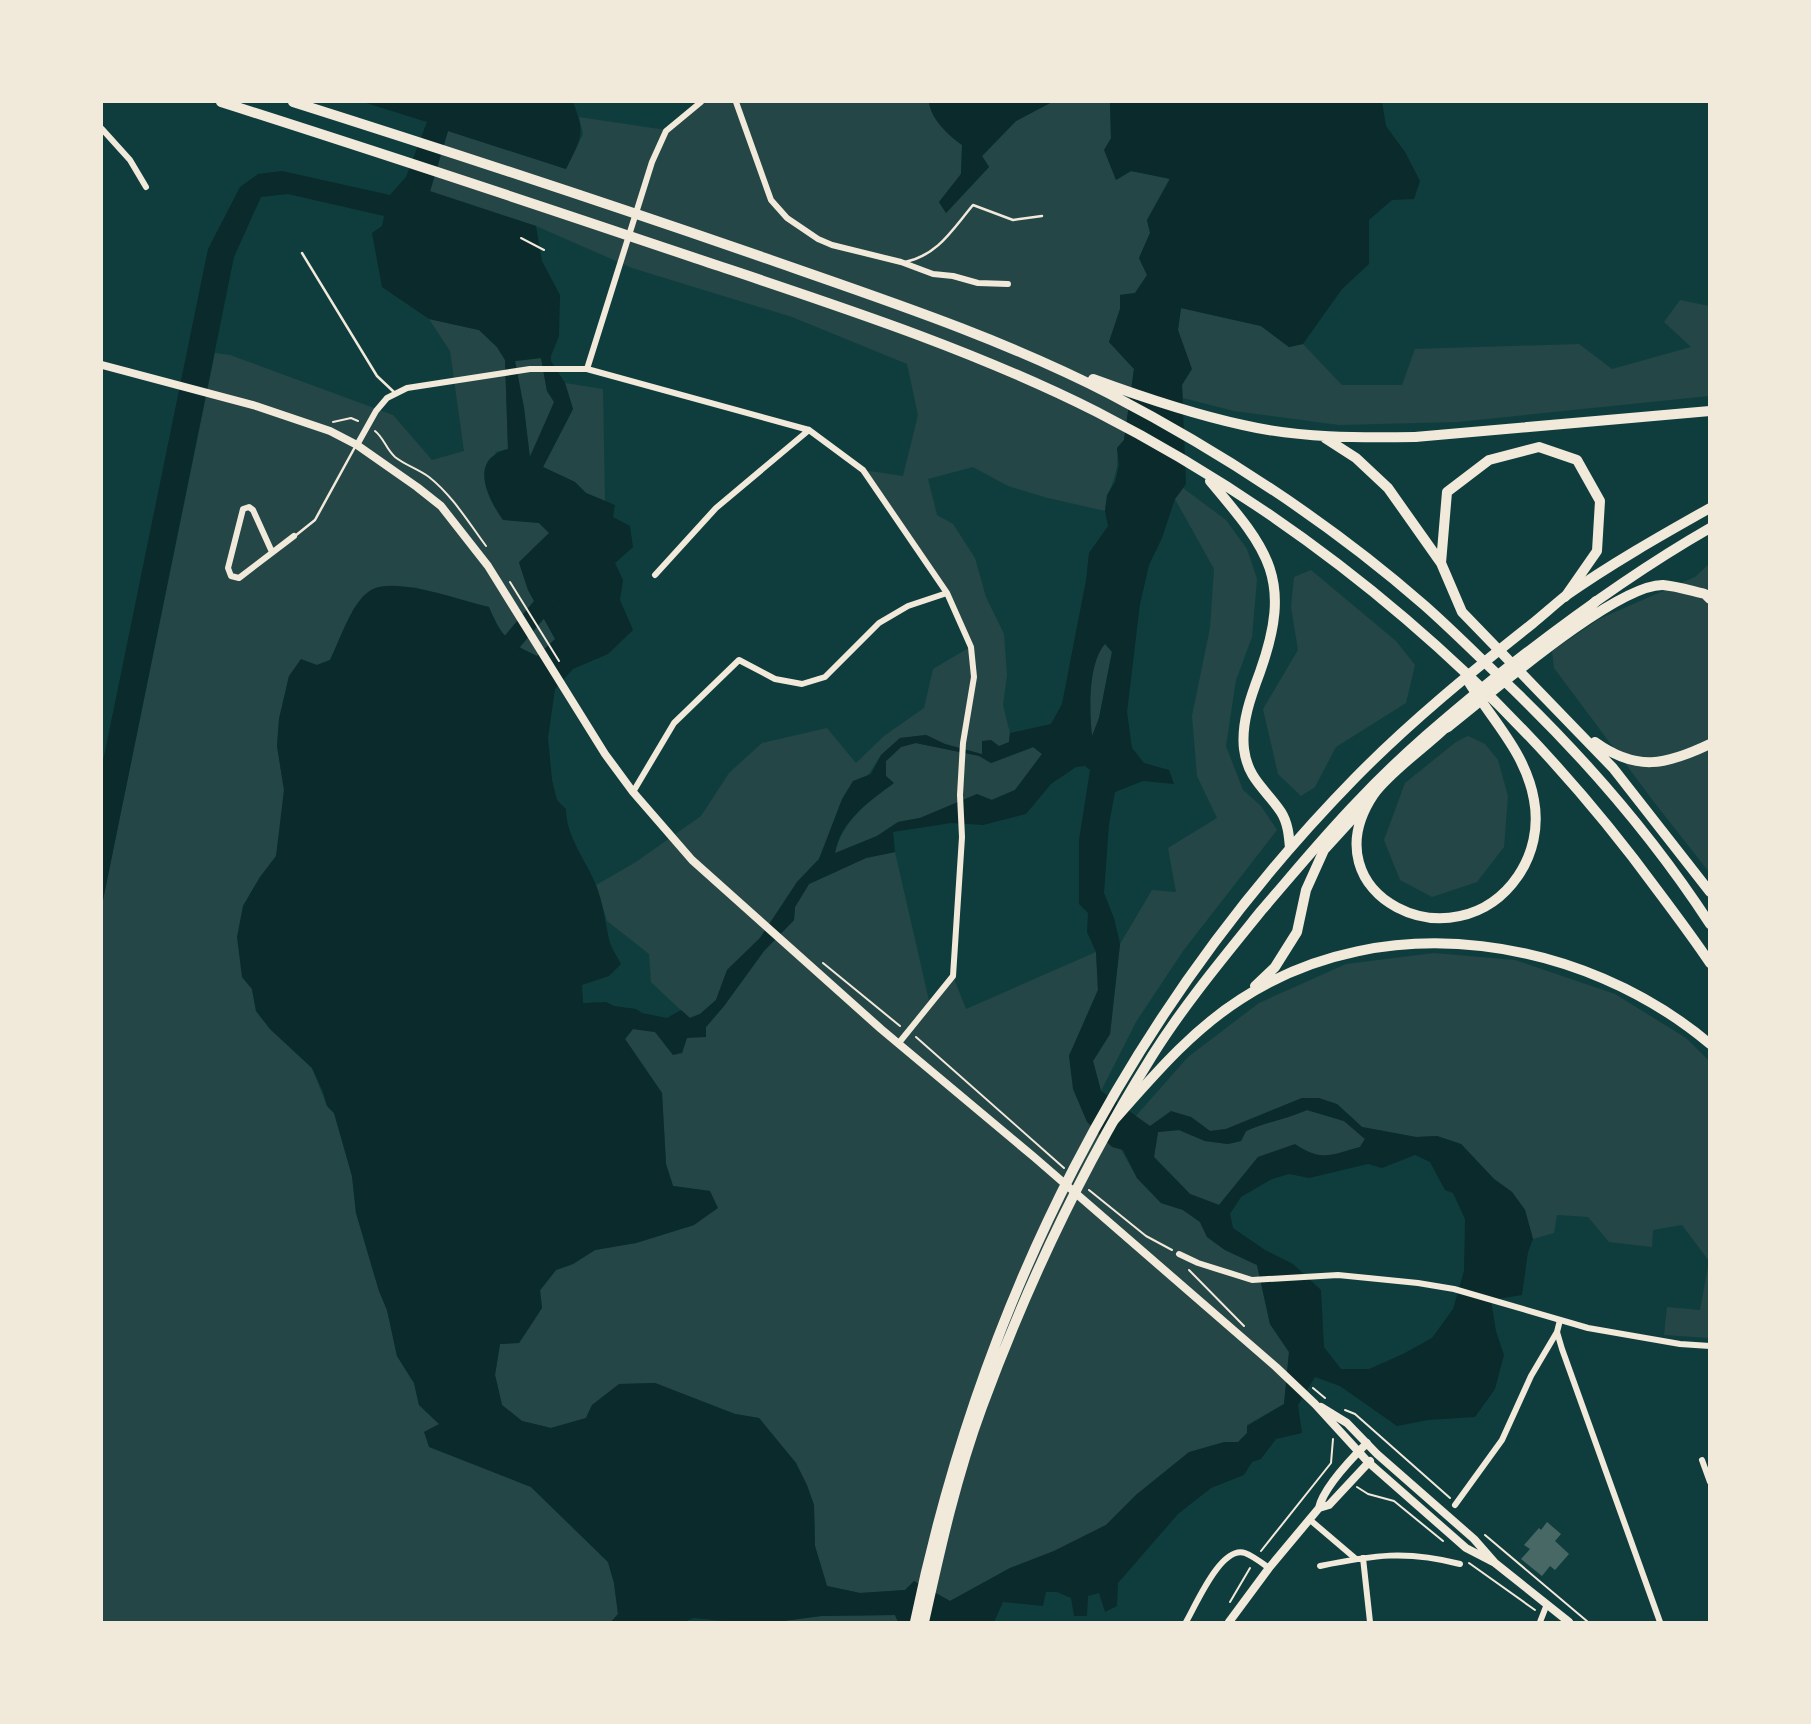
<svg xmlns="http://www.w3.org/2000/svg" width="1811" height="1724" font-family="Karla,sans-serif">
	<style>
		.green { fill: #244646 }
		.water { fill: #0a2a2b; fill-rule: evenodd }
		.lines { fill: none; stroke-linecap: round; stroke-linejoin: round }
		.river { stroke: #0a2a2b; stroke-width: 19 }
		.building { fill: #486865 }
		.path { stroke: #f1e9da; stroke-width: 2 }
		.service { stroke: #f1e9da; stroke-width: 2.5 }
		.minor { stroke: #f1e9da; stroke-width: 6 }
		.tertiary { stroke: #f1e9da; stroke-width: 8 }
		.primary { stroke: #f1e9da; stroke-width: 10 }
		.trunk { stroke: #f1e9da; stroke-width: 10 }
		.motorway { stroke: #f1e9da; stroke-width: 10 }
	</style>
	<rect width="100%" height="100%" fill="#0f3d3e"/>
	<!-- green -->
	<path class="green" d="M701,102h228c2,17 19,33 33,43l-1,29 -22,28 7,11 43,-46 -7,-11 34,-35 36,-19h58l1,36 5,42 15,-9 39,7 -23,42 3,13 -11,25 8,17 -12,18 -15,2v14l-11,33 25,27 -10,71 -7,8c3,30 -9,37 -12,63l-57,-13 -40,-12 -35,-19 -45,12 9,36 16,9 22,34 11,39 18,37 3,41 -4,30 7,28 -1,10 -26,12 -38,-11 -19,-9 -26,3 -19,17 -52,81 -10,23 -22,23 -37,56 -33,32 -11,30 -16,14 -11,4 -38,-36 -2,-28 -42,-33 -11,-36 40,-23 65,-46 28,-43 33,-30 65,-15 29,35 28,-27 40,-28 9,-39 37,-22 -23,-54 -84,-123 40,6 15,-61 -11,-51 -115,-47 -160,-49 -96,-42 -106,-34 18,-61 118,38 17,-35 -4,-17 87,13z
		M1680,300l29,6v90l-252,26 -118,3 -105,-14 -51,-13 -5,-68 3,-22 80,18 28,21 14,-3 39,41h60l13,-36 164,-5 33,25 79,-22 -27,-25z
		M429,319l50,11 18,17 8,13 3,89 -13,3 31,69 13,2 11,10 -31,30 9,27 28,49 -19,17c-30,-14 -35,-19 -49,-49l-74,-20 -60,21 -24,52 -41,16 -10,43 -2,27 7,44 -4,40 -4,27 -16,20 -17,29 -1,71 10,12 4,22 14,18 42,39 15,38 7,7 18,63 4,37 23,78 8,19 10,46 17,27 5,22 68,64 44,18 77,75 6,21 4,31 -7,8h-508l-1,-717 113,-552 15,2 163,60 39,45 32,-9 -14,-100z
		M541,358l6,33 8,11 -26,56 -5,-50 -9,-47z
		M565,383l38,6 2,112 -19,-8 -11,-11 -32,-15 30,-58z
		M1183,488l43,32 21,29 10,30 -5,58 -16,43 -10,66 17,44 18,16 16,24 -94,121 -47,71 -35,69 -8,-30 17,-27 10,-90 32,-54 24,2 -8,-44 49,-30 -20,-42 -5,-60 18,-88 4,-59 -39,-70z
		M1709,564v308l-55,-70 -100,-134 -2,-17 47,-32 96,-42z
		M1311,570l85,71 19,24 -9,38 -70,44 -21,40 -14,9 -23,-22 -15,-65 35,-59 -7,-43 3,-30z
		M1105,643l7,9 -13,66 -7,20c-2,-27 -5,-73 13,-95z
		M1468,736l17,8 13,16 10,36 -4,51 -27,35 -45,15 -32,-17 -16,-40 21,-57 51,-41z
		M915,743l65,13 11,7 43,-16 8,7 -27,36 -24,10 -14,-6 -57,24 -22,4 -21,14 -42,18c7,-33 33,-52 58,-71l-7,-7v-15l15,-14z
		M895,852l35,153 23,-29 13,33 130,-57 2,38 -29,66 68,122 24,25 22,7 17,12 7,15 18,13 32,15 13,59 19,28 -5,52 -37,21v8l-9,9h-14l-87,52 -31,31 -52,26 -44,17 -60,33 -36,-20 -9,9 -45,3 -33,-7 -12,-40 -1,-41 -18,-42 -37,-45 -24,-4 -80,-31 -35,1 -28,21 -6,13 -35,10 -29,-7 -20,-16 -7,-30 5,-31 19,-1 23,-35 -2,-17 16,-21 17,-6 22,-14 41,-7 58,-18 16,-34 -37,-5 -7,-22 -4,-71 -37,-54 8,-10 22,3 27,20 5,-14 19,-11 18,-21 40,-55 30,-31 1,-13 14,-23 57,-26z
		M1434,953l81,7 100,34 71,44 23,23v277l-45,-3 3,-28 33,3 9,-49 -27,-36 -29,5 -1,17 -43,-5 -21,-25 -31,-2 -3,18 -21,6 -8,-29 -13,-18 -18,-13 -33,-35 -24,-8 -21,1 -54,-10 -25,-23 -35,-6 -76,31 -16,2 -19,-14 -41,9 -15,-9 53,-60 71,-54 87,-39z
		M1307,1110l37,11 21,18 -5,8 -31,9 -71,1 -39,48 -29,-11 -36,-37 4,-25 21,-2 26,11 23,3 13,-3 5,-10c21,-9 40,-12 61,-21z
		M895,1615l3,7h-122l45,-6z"/>
	<!-- water -->
	<path class="water" d="M363,102h210c13,33 8,36 -7,67l-118,-38 -18,60 106,35 6,35 18,34 -1,41 -8,20v5l14,22 8,26 -30,58 32,15 11,11 29,12 -2,12 17,9 3,21 -18,16 8,17 -3,20 13,30 -25,24 -35,15 -18,20 -7,49 4,42 5,20 9,9c0,28 20,51 30,76 7,18 9,36 13,54 2,9 8,17 12,25l-12,12 -27,9 1,18 23,-1 8,4 22,3 6,4 25,5 14,-8 9,8 10,-4 16,-14 11,-30 33,-32 37,-56 22,-23 23,-60 11,-18 18,-7 10,-19 19,-17 26,-3 19,9 37,10v-13l9,-1 8,6 10,-4 1,-9 41,-9 11,-20 24,-124 3,-27 19,-27 -3,-15 2,-16 8,-13 4,-17 -2,-17 7,-8 10,-71 -25,-27 11,-33v-14l15,-2 12,-18 -8,-17 11,-25 -3,-13 23,-41 -39,-8 -15,9 -12,-30 7,-12 -1,-36h272l4,24 19,26 15,29 -6,18 -22,1 -23,20v44l-27,25 -39,55 -14,3 -28,-21 -80,-18 -3,22 14,39 -10,16 4,99 -11,15 -13,39 -13,27 -9,39 -13,108 5,36 12,15 25,7 5,14 -31,-3 -28,11 -6,32 -5,69 10,25 6,26 -10,90 -17,27 8,30 49,35 21,-15 20,6 19,14 16,-2 76,-31h17l18,6 25,23 54,10 21,-1 24,8 33,35 18,13 13,18 8,29 -5,13 -6,43 -31,5 5,31 8,24 -9,34 -20,28 -47,3 -31,6 -57,-40 -25,-9 -17,28 4,28 -26,6 -15,20 -9,3 -8,13 -33,13 -33,26 -60,69 -1,23 -12,6 -6,-19 -11,3 -1,20h-13l-3,-18 -14,-6h-11l-3,14 -40,-4 -9,20h-96l-3,-7 -74,1 -45,6h-42l-40,-4 -10,4h-73l7,-8 -4,-31 -6,-21 -77,-75 -102,-40 -5,-15 15,-8 -20,-19 -5,-22 -17,-27 -10,-46 -8,-19 -23,-78 -4,-37 -18,-63 -7,-7 -4,-14 -11,-24 -42,-39 -14,-18 -4,-22 -10,-12 -5,-40 6,-31 17,-29 16,-21 8,-66 -7,-44 2,-27 10,-43 12,-17 16,6 13,-5c10,-20 22,-59 41,-70 24,-14 91,11 118,17 13,30 18,35 48,49l18,-17 -27,-49 -9,-28 30,-29 -10,-10 -36,-3c-17,-24 -34,-61 5,-71l-3,-89 -8,-13 -18,-17 -50,-11 -47,-32 -10,-54 10,-7 2,-10 -96,-22 -27,3 -27,60 -132,648v-139l106,-517 32,-62 18,-13 24,-3 108,24 16,-18 21,-55zM541,358l6,33 7,11 -24,55 -6,-49 -9,-47zM1105,644l7,8 -13,66 -7,18c-3,-25 -4,-73 13,-92zM916,743l63,13 12,7 42,-16 9,7 -27,36 -23,10 -15,-6 -57,24 -22,4 -21,14 -42,17c5,-32 35,-52 59,-70l-8,-7v-15l15,-14zM1085,766l5,4 -11,70v64l9,9 -1,19 9,20 2,38 -29,66 4,33 14,33 25,25 11,3 14,28 24,25 22,7 17,12 7,15 18,13 32,15 13,59 19,28 -5,52 -37,22v7l-9,9h-14l-35,10 -52,42 -31,31 -52,26 -44,17 -60,33 -36,-20 -9,9 -45,3 -33,-7 -12,-40 -1,-41 -7,-20 -11,-22 -37,-45 -24,-4 -80,-31 -36,1 -27,21 -6,13 -35,10 -29,-7 -20,-16 -7,-30 5,-31 19,-1 23,-35 -2,-18 16,-20 17,-6 22,-14 41,-7 58,-18 24,-17 -8,-17 -37,-5 -7,-22 -4,-71 -37,-54 8,-10 22,3 18,23 9,-2 5,-15 19,-1v-10l18,-21 40,-55 30,-31 1,-13 14,-23 57,-26 29,-6 -2,-20 58,-9 32,2 43,-11 25,-30 25,-17zM1307,1110l37,11 21,18 -5,8c-29,8 -38,15 -65,-3l-37,13 -39,48 -29,-11 -36,-37 4,-25 21,-2 26,11 23,3 13,-3 5,-10c21,-9 40,-12 61,-21zM1415,1155l15,7 15,28 8,3 12,26 -1,52 -11,38 -21,29 -29,16 -34,15h-28l-17,-22 -3,-57 -28,-26 -28,-14 -32,-22 -3,-14 11,-17 31,-18 17,-5 20,4 59,-14 14,4z
		M929,102h123l-36,19 -34,35 7,11 -43,46 -7,-11 22,-28 1,-29c-14,-10 -31,-26 -33,-43z"/>
	<g class="lines">
		<!-- river -->
		<path class="river" d="M495,662l59,-70"/>
	</g>
	<!-- building -->
	<path class="building" d="M1547,1522l14,12 -6,7 14,13 -14,16 -5,-4 -8,10 -21,-17 9,-10 -6,-4 15,-17 2,2z"/>
	<g class="lines">
		<!-- path -->
		<path class="path" d="M521,238l23,12
			M333,422l18,-4 7,3
			M375,431c9,7 11,18 20,26 10,8 23,12 34,20 23,18 40,46 57,69
			M510,582l49,79
			M823,963l77,63
			M916,1037l148,131
			M1089,1190l57,46 26,14
			M1189,1270l55,56
			M1313,1388l12,10
			M1345,1410l10,4 95,84
			M1357,1487l11,7 26,7 49,40
			M1485,1535l103,87
			M1261,1551l70,-88 2,-24
			M1469,1563l66,47
			M1230,1602l20,-34"/>
		<!-- service -->
		<path class="service" d="M302,253l75,123 18,17
			M905,262c33,-7 47,-32 68,-57l40,15 29,-4
			M295,536l20,-16 40,-73"/>
		<!-- minor -->
		<path class="minor" d="M736,102l35,98 16,18 31,21 14,6 69,17 32,12 20,2 25,7 30,1
			M102,129l28,31 16,27
			M587,369l65,-207 14,-31 35,-29
			M357,445l19,-34 11,-13 20,-10 123,-19h57l222,61 54,40 84,123 24,54 3,30 -11,66 -3,52 2,42 -9,139 -55,68
			M272,552l-19,-42 -4,-3 -6,2 -15,59 3,8 8,2 55,-42
			M655,575l61,-67 93,-78
			M633,792l41,-69 65,-63 36,19 27,5 23,-7 54,-54 29,-17 39,-13
			M1179,1254l19,9 54,17 86,-5 80,8 36,6 134,39 92,16 30,2
			M1560,1320l-3,12 5,17 98,273
			M1702,1460l8,22
			M1455,1505l47,-65 29,-64 26,-44
			M1309,1519l47,40
			M1363,1558l7,64
			M1320,1566c54,-11 86,-16 140,-2
			M1186,1622c10,-17 35,-77 59,-69 8,3 17,10 24,15
			M1540,1622l7,-18"/>
		<!-- tertiary -->
		<path class="tertiary" d="M102,365l154,41 74,25 27,14 60,42 24,19 47,60 117,188 28,38 59,68 189,169 153,128 242,210 39,37 53,58 98,86 29,15
			M1321,1407l26,16 30,31 97,85 21,24 74,59
			M1319,1508l10,-3 41,-44
			M1229,1622l40,-54 50,-60c4,-20 33,-50 48,-65"/>
		<!-- primary -->
		<path class="primary" d="M915,1622c66,-319 211,-610 440,-844 55,-56 115,-105 177,-154 11,-9 21,-18 32,-27 45,-32 98,-62 146,-89
			M924,1622c16,-72 32,-145 58,-215 45,-122 101,-241 170,-351 32,-51 71,-98 109,-145 32,-37 63,-75 97,-110 43,-46 91,-86 140,-126 67,-53 137,-104 212,-147"/>
		<!-- trunk -->
		<path class="trunk" d="M1415,437l295,-26"/>
		<!-- motorway -->
		<path class="motorway" d="M221,102c157,50 314,102 471,155 137,46 276,90 405,155 221,113 415,279 561,479 18,24 36,48 52,72
			M293,102c158,50 316,102 472,156 117,41 234,79 345,136 111,58 219,128 314,211 25,22 49,46 73,69 80,75 153,158 213,250
			M1093,379c49,18 99,35 150,46 56,13 115,13 172,12
			M1325,438l31,20 32,30 53,75
			M1210,481c59,70 83,98 50,191 -9,24 -19,51 -16,77 4,31 22,40 37,63 7,11 8,24 9,36
			M1565,597l32,-46 3,-50 -23,-41 -38,-13 -50,13 -42,32 -6,71 21,49 151,156 97,124
			M1572,626l24,-25
			M1468,681c24,39 58,72 66,119 5,27 -1,54 -16,76 -63,92 -212,19 -144,-82 15,-21 50,-46 70,-65l4,-2c41,-32 168,-143 215,-142 13,1 29,6 42,9l5,5
			M1595,742c42,30 71,23 115,2
			M1255,986l20,-19 22,-35 9,-42 18,-40 42,-46
			M1115,1119c39,-44 76,-88 126,-120 144,-94 342,-62 469,45"/>
	</g>
	<!-- border -->
	<rect width="1811" height="1724" fill="none" stroke="#f1e9da" stroke-width="206"/>
</svg>
